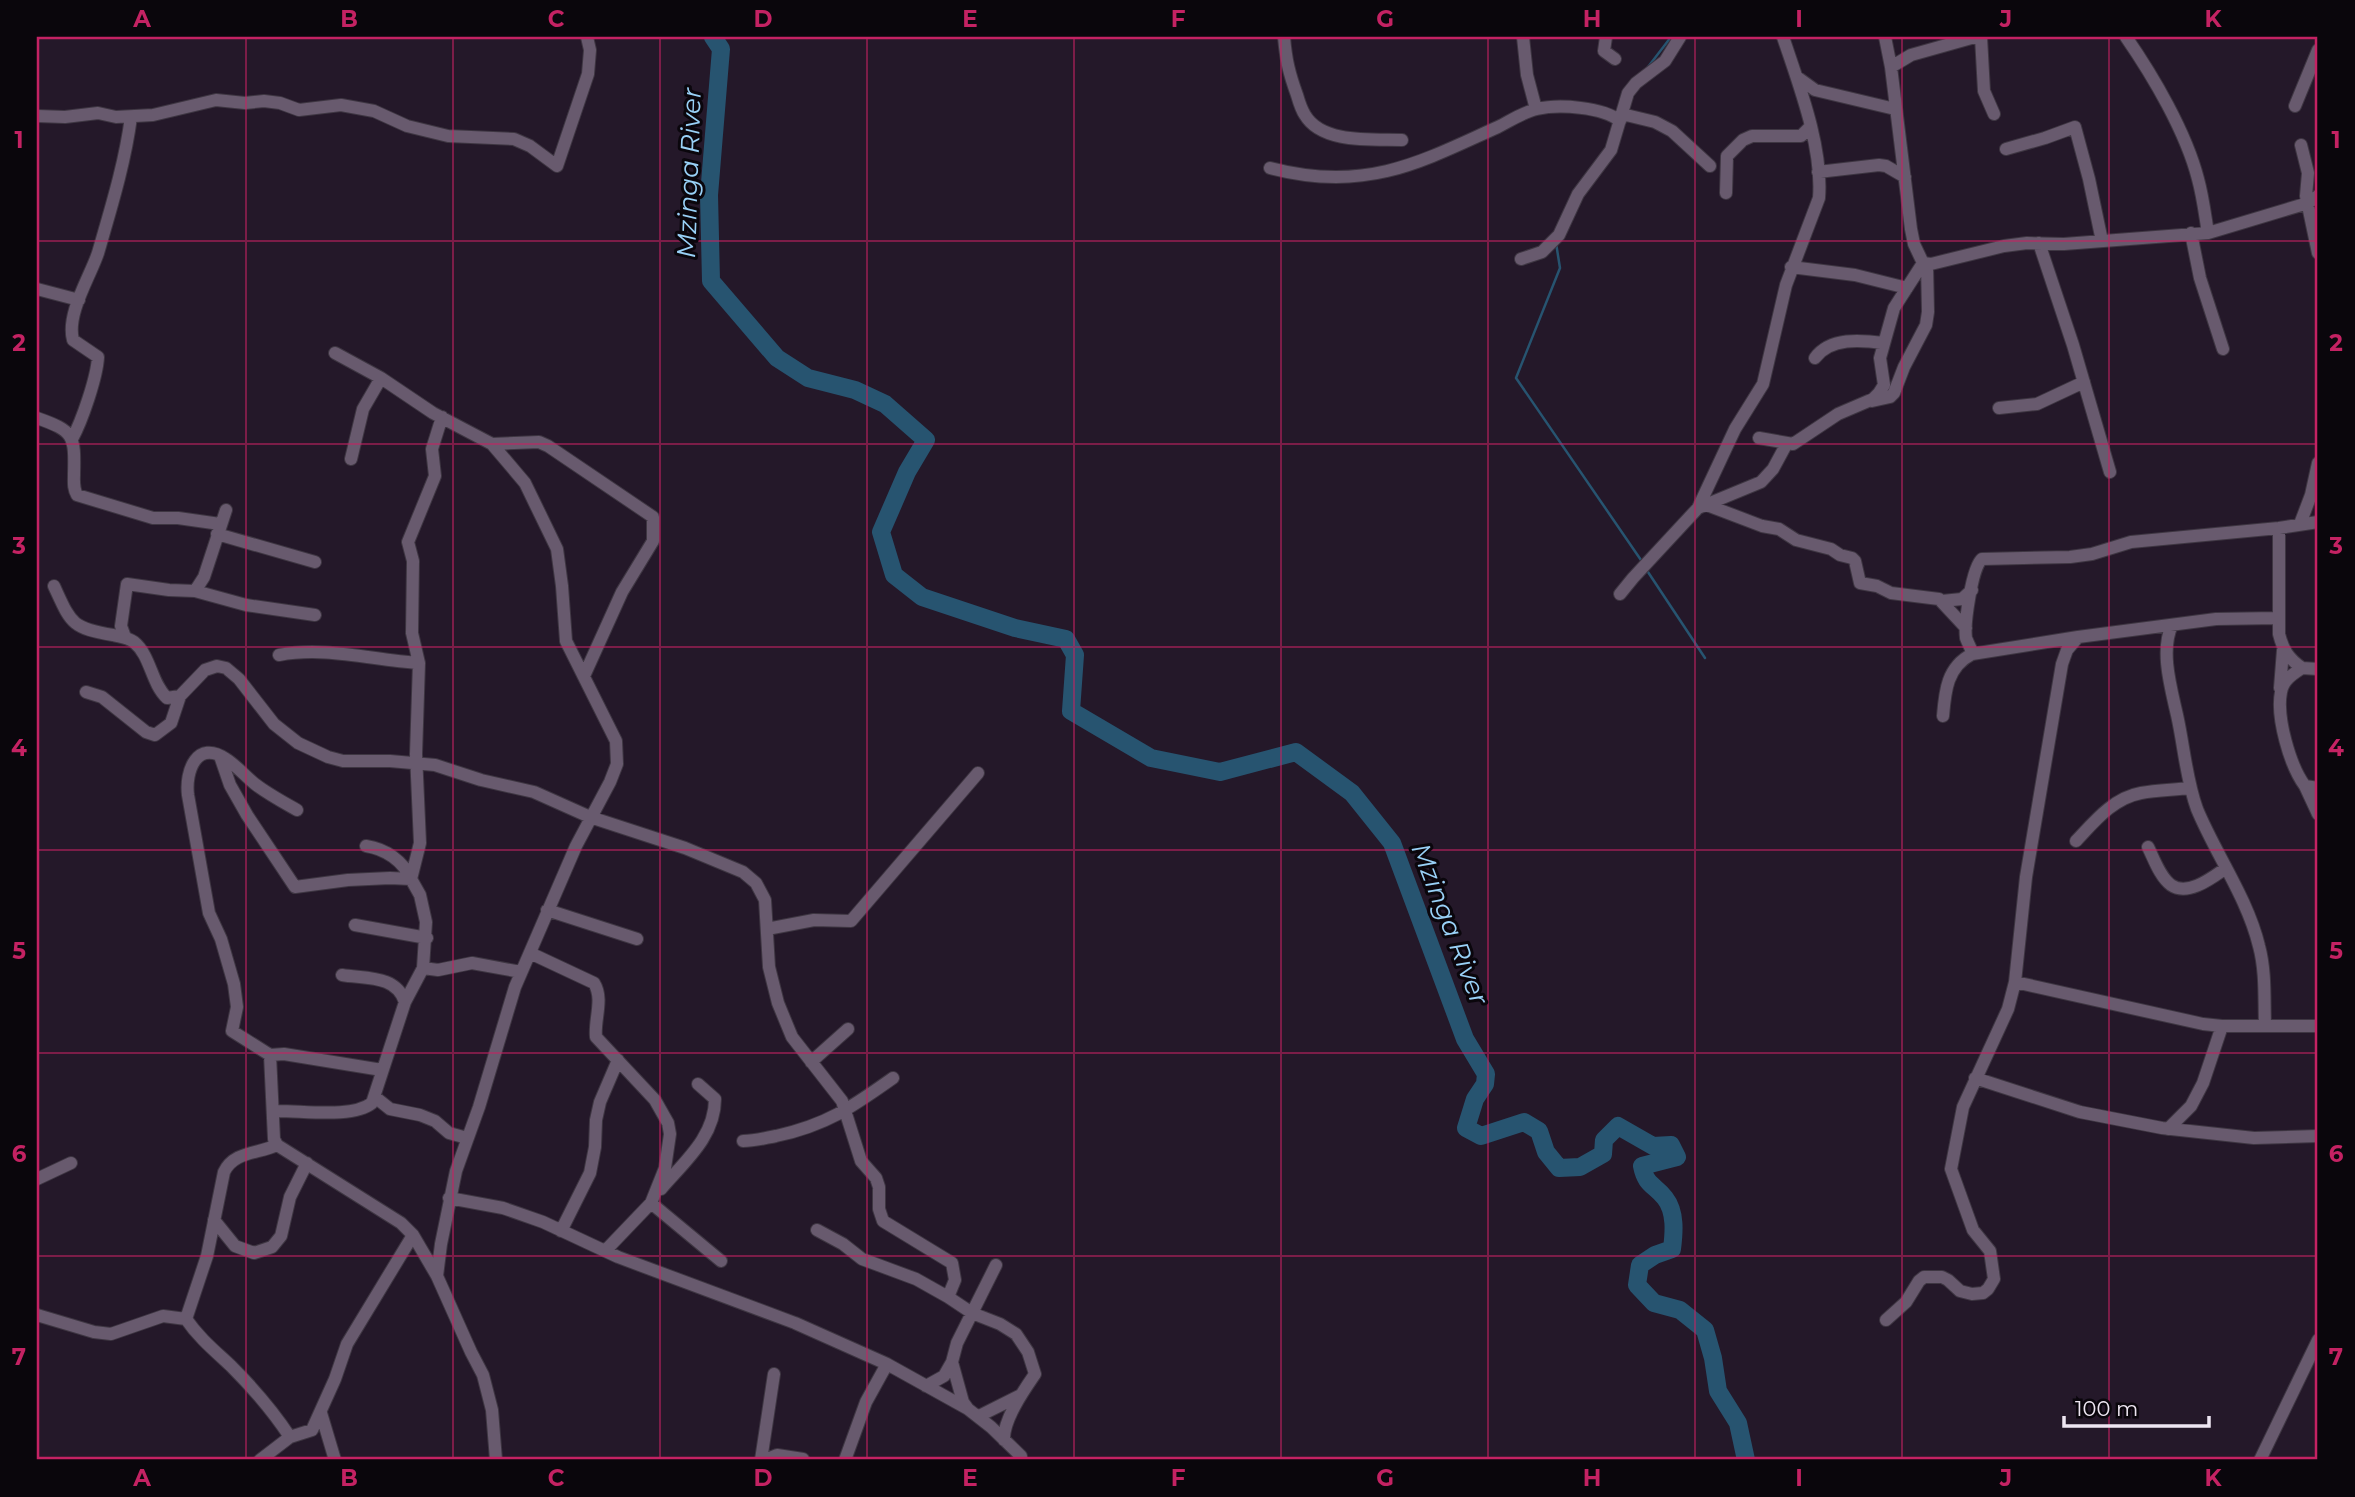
<svg xmlns="http://www.w3.org/2000/svg" width="2355" height="1497" font-family="Montserrat,sans-serif">
	<style>
		.lines { fill: none; stroke-linecap: round; stroke-linejoin: round }
		.stream { stroke: #275470; stroke-width: 2.5 }
		.river { stroke: #275470; stroke-width: 18 }
		.minor-casing { stroke: #3e3642; stroke-width: 14 }
		.minor { stroke: #685a6e; stroke-width: 12 }
		.grid { fill: none; stroke: #c42263; stroke-width: 2; stroke-opacity: 0.55 }
		.labels { text-anchor: middle; stroke-width: 6; stroke-linejoin: round; paint-order: stroke }
		.water-label { font-size: 26px; font-style: italic; fill: #99d1f7; stroke: #0a060c }
		.neatline { fill: none; stroke: #c42263; stroke-width: 2.5 }
		.grid-label { font-size: 23px; text-anchor: middle; font-weight: bold; fill: #c42263 }
	</style>
	<rect width="100%" height="100%" fill="#241829"/>
	<g class="lines">
		<!-- stream -->
		<path class="stream" d="M1648,67l23,-30
			M1556,243l4,25 -44,110 127,185
			M1646,569l59,89"/>
		<!-- river -->
		<path class="river" d="M713,37l8,12 -12,146 2,86 66,77 31,20 47,12 30,14 41,36 -19,32 -26,60 13,43 28,22 93,31 51,11 9,16 -4,56 80,47 69,14 76,-20 56,41 40,50 73,196 21,35 -1,10 -10,15 -9,29 15,8 43,-14 15,9 7,21 13,16 21,-1 23,-13 1,-14 14,-14 35,20 18,-1 6,12 -35,9c4,20 12,18 23,32 11,14 9,35 7,51l-17,6 -15,10 -3,20 17,18 26,7 25,20 8,28 5,33 20,32 8,37"/>
		<defs>
			<path id="minor" d="M1284,37c2,23 5,36 13,58 2,7 4,14 8,20 17,29 68,24 97,25
				M1523,37l4,38 9,34
				M1606,37l-2,14 11,8
				M1885,37l6,30 20,162 3,15 9,19 8,1 73,-18 23,-3 37,1 144,-11 100,-30 10,-7
				M1981,37l3,54 10,23
				M2126,37c27,39 60,95 72,142 5,18 7,36 10,54
				M1891,67l20,-12 64,-18
				M1797,77l18,13 80,19
				M2295,106l23,-56
				M1622,114l33,8 17,9 38,35
				M37,116l28,1 33,-4 18,4 37,-2 63,-15 29,3 19,-2 16,2 19,7 42,-5 33,6 33,15 41,10 66,3 16,7 27,20 31,-92 2,-24 -3,-13
				M2301,145l7,28 -2,23 12,57
				M2006,149l39,-11 30,-11 14,52 13,62
				M1270,168c38,10 79,12 117,3 38,-9 75,-28 111,-44 12,-6 25,-15 39,-18 22,-5 66,-2 83,12
				M1818,172l61,-7 7,1 19,11
				M1726,193l1,-37 16,-16 9,-4h49l9,-9
				M2191,233l9,45 23,71
				M2039,243l34,102 37,127
				M1521,259l21,-7 17,-17 19,-41 33,-44 17,-57 8,-10 29,-22 15,-24
				M1791,267l64,8 52,13
				M37,289l42,11
				M335,353l46,25 52,35 59,31 33,39 32,66 5,37 4,55 50,100 1,23 -7,18 -34,64 -61,141 -36,120 -23,64 -15,73 -4,32 34,76 12,23 9,35 4,50
				M1815,358c15,-21 46,-18 69,-15
				M1872,401l18,-4 4,-4 10,-26 22,-42 2,-13 -1,-48
				M1999,408l38,-4 47,-22
				M37,418c37,13 38,17 37,56 0,8 -1,14 3,21l76,23h25l42,6
				M1759,438l34,6 45,-30 35,-15 6,-6 5,-8 -4,-27 14,-50 29,-45
				M72,439c10,-18 25,-62 26,-82l-25,-17c-7,-26 17,-63 25,-87 13,-45 27,-90 33,-136
				M492,444l47,-2 9,4 105,71v24l-31,51 -38,84
				M351,459l12,-50 18,-31
				M1704,504l58,22 17,3 17,11 35,9 9,6 12,3 3,3 5,22 17,3 14,7 48,6 27,29
				M1698,508l37,-79 28,-45 23,-99 33,-87c4,-51 -20,-113 -36,-161
				M2300,524l11,-29 7,-32
				M2279,528v106c4,16 9,24 23,34
				M217,534l98,28
				M54,586c17,37 17,42 59,49 7,2 14,2 21,7 17,14 17,41 33,56l13,-2 25,-26 12,-4 9,2 13,11 35,45 24,19 30,14 15,4h47l45,4 46,15 53,12 56,25 95,31 58,24 13,11 9,17 4,67 9,36 14,34 50,64 19,60 15,17 3,9v22l4,12 69,42 3,17 -7,17 24,16 28,11 16,10 12,18 7,22c-11,16 -32,46 -31,66
				M195,591l51,14 69,10
				M1620,594l13,-16 65,-70 63,-26 12,-13 13,-24
				M1942,601l20,-2 10,-9
				M2172,625c-12,26 -1,63 5,90 7,31 9,64 20,94 19,46 50,88 62,137 7,26 5,53 6,80
				M125,637l-4,-11 6,-42 42,6 26,1 9,-14 22,-67
				M1973,654c-2,-5 -5,-11 -7,-16 -2,-14 6,-71 16,-79l88,-2 22,-3 39,-12 148,-14 39,-6
				M279,655c46,-9 93,5 140,8
				M2318,669l-16,-1c-9,6 -19,12 -21,24 -5,25 9,74 24,94l13,2
				M2280,688l3,-38
				M86,692l16,5 44,35 9,3 16,-12 9,-27
				M1943,716c2,-25 4,-49 29,-62l106,-17 138,-18 61,-1
				M220,756l10,29 17,30 48,72 53,-7 42,-2 21,1c-8,-18 -25,-30 -45,-33
				M2305,786l13,28
				M297,810c-14,-8 -29,-16 -42,-26 -10,-8 -18,-18 -29,-25 -29,-20 -41,12 -38,36l21,118 12,26 13,45 3,23 -5,24 38,24 14,-1 98,16
				M2076,841c18,-19 37,-43 65,-48 16,-3 33,-3 49,-5
				M2148,847c6,12 12,30 23,38 17,12 42,-8 55,-17
				M547,910l90,29
				M355,925l72,13
				M767,929l47,-9 37,1 127,-148
				M530,953l64,30c10,16 0,37 2,54l59,63 13,23 2,11 -5,34 -14,35 -45,47
				M423,968l15,2 34,-7 49,9
				M342,975c25,4 54,0 63,27
				M2015,982l188,42 19,2h96
				M270,1055l4,84 3,6 124,78 12,12 24,41
				M811,1062l37,-33
				M1975,1078l105,34 82,16 92,10 64,-2
				M375,1097l15,12 30,6 15,6 14,12 18,5
				M274,1111c26,-1 78,8 98,-8l33,-101 18,-34 3,-46 -6,-27 -9,-16 9,-36 -4,-89 3,-91 -7,-30 1,-72 -5,-19 27,-66 -3,-27 10,-32
				M2168,1129l23,-23 12,-23 19,-57
				M743,1141c12,0 22,-3 33,-5 51,-11 76,-29 117,-58
				M37,1179l34,-16
				M661,1189c23,-27 54,-52 54,-90l-17,-15
				M449,1198l54,10 40,14 75,35 177,66 92,41 81,45
				M651,1203l70,58
				M214,1220l21,26 19,7 18,-6 9,-11 9,-39 17,-34
				M817,1230l26,14 19,15 54,20 32,18
				M561,1231l29,-58 5,-26 1,-27 4,-18 18,-42
				M996,1265l-39,78 -5,19 11,40 5,7 23,18 30,29
				M37,1315l57,17 17,2 52,-18 23,3 21,-63 17,-84c10,-21 34,-18 53,-27
				M186,1319c13,19 29,32 45,47 22,22 42,45 59,71
				M1886,1320l20,-18 13,-21 5,-4h18l6,3 12,11 12,3 11,-1 5,-4 6,-10 -4,-28 -17,-21 -22,-61 12,-62 45,-98 7,-27 11,-105 36,-213 5,-14 11,-13
				M926,1386l18,-10 8,-14
				M321,1413l14,47
				M979,1416l42,-21
				M260,1460l30,-23 22,-7 23,-51 12,-35 66,-109
				M761,1460l13,-86
				M765,1460l12,-5 26,4
				M845,1460l21,-58 21,-38
				M2260,1460l58,-120"/>
		</defs>
		<!-- minor casing -->
		<use href="#minor" class="minor-casing"/>
		<!-- minor -->
		<use href="#minor" class="minor"/>
	</g>
	<!-- grid -->
	<path class="grid" d="M246,37v1423M453,37v1423M660,37v1423M867,37v1423M1074,37v1423M1281,37v1423M1488,37v1423M1695,37v1423M1902,37v1423M2109,37v1423M37,241h2281M37,444h2281M37,647h2281M37,850h2281M37,1053h2281M37,1256h2281"/>
	<g class="labels">
		<!-- water labels -->
		<g class="water-label">
			<text transform="translate(689 173) rotate(-88)" y="9">Mzinga River</text>
			<text transform="translate(1450 924) rotate(69)" y="9">Mzinga River</text>
		</g>
	</g>
	<!-- border -->
	<rect width="2355" height="1497" fill="none" stroke="#0a060c" stroke-width="77"/>
	<!-- scale -->
	<path d="M2064 1416v10h145v-10" fill="none" stroke="#eee6f2" stroke-width="3.5"/>
	<text x="2075" y="1416" font-size="21" fill="#eee6f2" stroke="#0a060c" stroke-width="5" paint-order="stroke">100 m</text>
	<rect x="38" y="38" width="2278" height="1420" class="neatline"/>
	<g class="grid-label">
		<text x="142" y="27">A</text>
		<text x="349" y="27">B</text>
		<text x="556" y="27">C</text>
		<text x="763" y="27">D</text>
		<text x="970" y="27">E</text>
		<text x="1178" y="27">F</text>
		<text x="1385" y="27">G</text>
		<text x="1592" y="27">H</text>
		<text x="1799" y="27">I</text>
		<text x="2006" y="27">J</text>
		<text x="2213" y="27">K</text>
		<text x="19" y="148">1</text>
		<text x="2336" y="148">1</text>
		<text x="19" y="351">2</text>
		<text x="2336" y="351">2</text>
		<text x="19" y="554">3</text>
		<text x="2336" y="554">3</text>
		<text x="19" y="756">4</text>
		<text x="2336" y="756">4</text>
		<text x="19" y="959">5</text>
		<text x="2336" y="959">5</text>
		<text x="19" y="1162">6</text>
		<text x="2336" y="1162">6</text>
		<text x="19" y="1365">7</text>
		<text x="2336" y="1365">7</text>
		<text x="142" y="1486">A</text>
		<text x="349" y="1486">B</text>
		<text x="556" y="1486">C</text>
		<text x="763" y="1486">D</text>
		<text x="970" y="1486">E</text>
		<text x="1178" y="1486">F</text>
		<text x="1385" y="1486">G</text>
		<text x="1592" y="1486">H</text>
		<text x="1799" y="1486">I</text>
		<text x="2006" y="1486">J</text>
		<text x="2213" y="1486">K</text>
	</g>
</svg>
